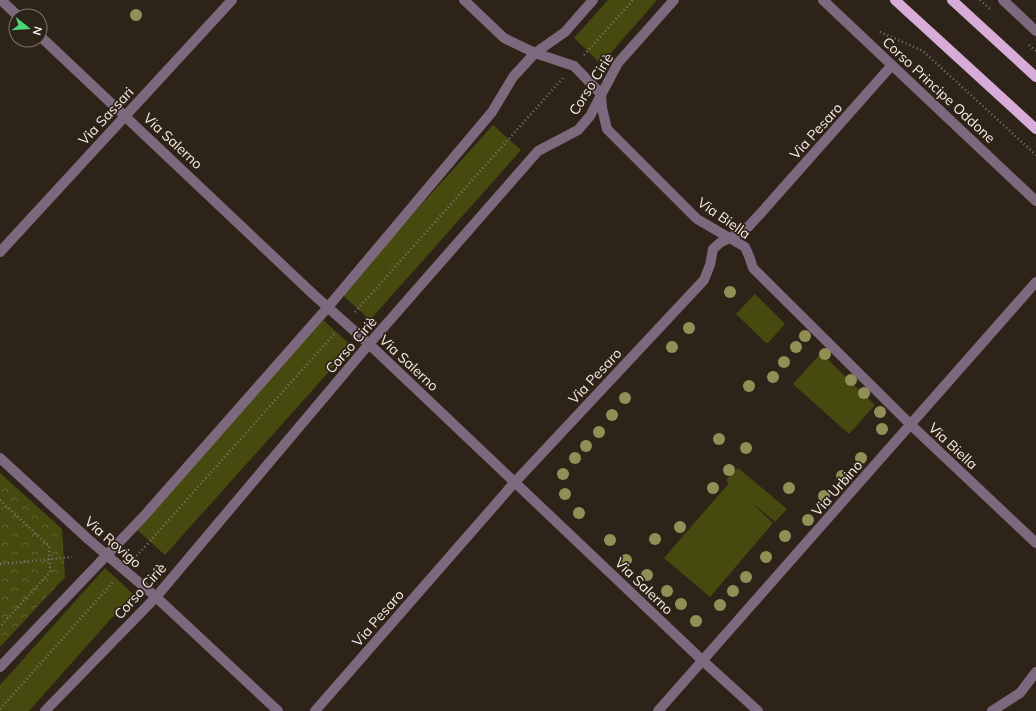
<svg xmlns="http://www.w3.org/2000/svg" width="1036" height="711" font-family="Mulish,sans-serif">
	<style>
		.grass { fill: #474a0f }
		.park { fill: url(#park-crowns) }
		.lines { fill: none; stroke-linecap: round; stroke-linejoin: round }
		.path { stroke: #82786e; stroke-width: 2.5; stroke-dasharray: 1 3; stroke-linecap: butt }
		.minor { stroke: #7d697e; stroke-width: 10 }
		.major { stroke: #d7acd9; stroke-width: 10 }
		.tree { fill: #908f56 }
		.labels { text-anchor: middle; stroke-width: 3.5; stroke-linejoin: round; paint-order: stroke }
		.street-label { font-size: 14px; fill: #f5ede6; stroke: #2e2318 }
	</style>
	<defs>
		<pattern id="park-crowns" width="20" height="18" patternUnits="userSpaceOnUse"><rect width="20" height="18" fill="#474a0f"/><path d="M2 6a3 3 0 1 1 6 0M12 15a3 3 0 1 1 6 0" fill="none" stroke="#626432"/></pattern>
	</defs>
	<rect width="100%" height="100%" fill="#2e2318"/>
	<!-- grass -->
	<path class="grass" d="M608,0h49l-56,64 -27,-26z
		M493,125l28,25 -151,170 -29,-26z
		M755,294l30,30 -17,19h-2l-30,-29z
		M323,320l29,26 -187,209 -29,-26z
		M821,353l54,52 -26,29 -56,-50z
		M738,468l49,41 -12,13 -25,-21 23,22 -63,74 -46,-39 65,-75 -3,-3z
		M105,568l28,26 -104,117h-29v-26z"/>
	<!-- park -->
	<path class="park" d="M0,473l62,56 3,48 -65,70z"/>
	<g class="lines">
		<!-- path -->
		<path class="path" d="M980,0l10,9
			M880,32l43,19 113,104
			M1029,45l7,6
			M584,55l49,-55
			M355,312l208,-234
			M0,500l49,46 1,26 -50,55
			M134,559l201,-226
			M0,564l72,-7
			M0,709l114,-128"/>
		<!-- minor -->
		<path class="minor" d="M1,0l17,16
			M464,0l40,38 31,15 39,13 27,28 1,14 5,21 90,90 48,28 4,9 4,12 158,157 125,118
			M823,0l213,201
			M1003,0l33,31
			M40,36l274,259 55,49 334,317 55,50
			M0,252l232,-252
			M0,458l88,81 68,58 122,114
			M0,667l144,-151 184,-209 164,-195 21,-35 22,-24 30,-21 28,-32
			M45,711l111,-114 213,-253 169,-193 40,-21 12,-14 28,-53 56,-63
			M315,711l200,-229 189,-202 6,-15 3,-16 8,-7 9,-4 18,-11 13,-14 131,-148
			M658,711l378,-429
			M992,711l28,-18 16,-21"/>
		<!-- major -->
		<path class="major" d="M895,0l141,129
			M952,0l84,77"/>
	</g>
	<!-- trees -->
	<g class="tree">
		<circle cx="136" cy="15" r="6"/>
		<circle cx="730" cy="292" r="6"/>
		<circle cx="689" cy="328" r="6"/>
		<circle cx="805" cy="336" r="6"/>
		<circle cx="672" cy="347" r="6"/>
		<circle cx="796" cy="347" r="6"/>
		<circle cx="825" cy="354" r="6"/>
		<circle cx="784" cy="362" r="6"/>
		<circle cx="773" cy="377" r="6"/>
		<circle cx="851" cy="380" r="6"/>
		<circle cx="749" cy="386" r="6"/>
		<circle cx="864" cy="393" r="6"/>
		<circle cx="625" cy="398" r="6"/>
		<circle cx="880" cy="412" r="6"/>
		<circle cx="612" cy="415" r="6"/>
		<circle cx="882" cy="429" r="6"/>
		<circle cx="599" cy="432" r="6"/>
		<circle cx="719" cy="439" r="6"/>
		<circle cx="586" cy="446" r="6"/>
		<circle cx="746" cy="448" r="6"/>
		<circle cx="575" cy="458" r="6"/>
		<circle cx="861" cy="458" r="6"/>
		<circle cx="729" cy="470" r="6"/>
		<circle cx="563" cy="474" r="6"/>
		<circle cx="842" cy="476" r="6"/>
		<circle cx="713" cy="488" r="6"/>
		<circle cx="789" cy="488" r="6"/>
		<circle cx="565" cy="494" r="6"/>
		<circle cx="824" cy="496" r="6"/>
		<circle cx="579" cy="513" r="6"/>
		<circle cx="808" cy="520" r="6"/>
		<circle cx="680" cy="527" r="6"/>
		<circle cx="785" cy="536" r="6"/>
		<circle cx="655" cy="539" r="6"/>
		<circle cx="610" cy="540" r="6"/>
		<circle cx="766" cy="557" r="6"/>
		<circle cx="626" cy="560" r="6"/>
		<circle cx="647" cy="575" r="6"/>
		<circle cx="746" cy="577" r="6"/>
		<circle cx="667" cy="591" r="6"/>
		<circle cx="733" cy="591" r="6"/>
		<circle cx="681" cy="604" r="6"/>
		<circle cx="720" cy="605" r="6"/>
		<circle cx="696" cy="621" r="6"/>
	</g>
	<g class="labels">
		<!-- street labels -->
		<g class="street-label">
			<text transform="translate(591 84) rotate(-58)" y="5">Corso Ciriè</text>
			<text transform="translate(939 90) rotate(43)" y="5">Corso Principe Oddone</text>
			<text transform="translate(106 116) rotate(-47)" y="5">Via Sassari</text>
			<text transform="translate(816 131) rotate(-48)" y="5">Via Pesaro</text>
			<text transform="translate(173 141) rotate(43)" y="5">Via Salerno</text>
			<text transform="translate(724 218) rotate(35)" y="5">Via Biella</text>
			<text transform="translate(351 345) rotate(-49)" y="5">Corso Ciriè</text>
			<text transform="translate(409 363) rotate(43)" y="5">Via Salerno</text>
			<text transform="translate(595 376) rotate(-47)" y="5">Via Pesaro</text>
			<text transform="translate(953 446) rotate(43)" y="5">Via Biella</text>
			<text transform="translate(837 488) rotate(-49)" y="5">Via Urbino</text>
			<text transform="translate(113 542) rotate(41)" y="5">Via Rovigo</text>
			<text transform="translate(644 586) rotate(44)" y="5">Via Salerno</text>
			<text transform="translate(140 591) rotate(-48)" y="5">Corso Ciriè</text>
			<text transform="translate(378 618) rotate(-49)" y="5">Via Pesaro</text>
		</g>
	</g>
	<!-- north arrow -->
	<g transform="translate(28 28) rotate(107)"><circle r="19" fill="#2e2318" stroke="#7e746a"/>
	<path d="M0-3L7 15L0 10L-7 15Z" fill="#4ad778"/>
	<text y="-6" font-size="11" font-weight="bold" text-anchor="middle" fill="#f5ede6">N</text>
	</g>
</svg>
